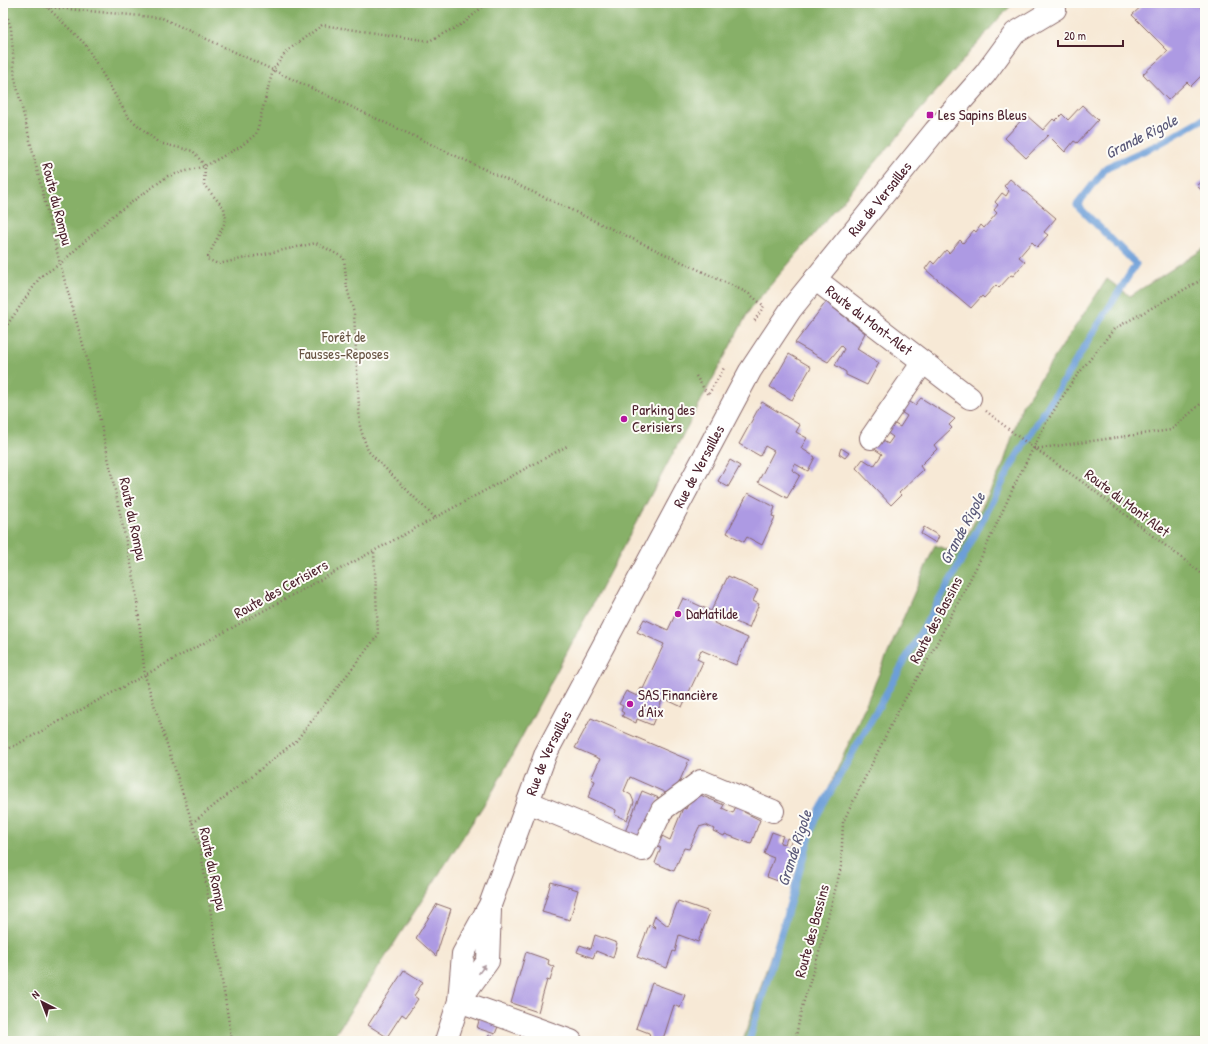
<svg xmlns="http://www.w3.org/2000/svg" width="1208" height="1044" font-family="'Patrick Hand',sans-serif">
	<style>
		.forest { fill: #87b067; stroke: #686849 }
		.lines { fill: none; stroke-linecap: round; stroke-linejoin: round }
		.stream { stroke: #6d9fd8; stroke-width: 7 }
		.building { fill: #ad9ae3 }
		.minor-casing { stroke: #876667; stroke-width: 24 }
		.major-casing { stroke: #876667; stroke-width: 24 }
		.path { stroke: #876667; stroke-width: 2.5; stroke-dasharray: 1 3; stroke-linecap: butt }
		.minor { stroke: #fff; stroke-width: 22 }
		.major { stroke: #fff; stroke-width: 22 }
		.oneway { fill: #ae9aa0 }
		.poi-dot { fill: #b5179e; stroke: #fdfcf7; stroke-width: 1.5 }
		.labels { text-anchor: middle; stroke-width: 4; stroke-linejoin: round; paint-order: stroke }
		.poi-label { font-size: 15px; fill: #4a1f2b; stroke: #fdfcf7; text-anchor: start }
		.street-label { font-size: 15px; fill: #4a1f2b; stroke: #fdfcf7 }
		.park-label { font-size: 15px; fill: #675342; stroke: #fdfcf7 }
		.water-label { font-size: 16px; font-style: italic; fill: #5a5979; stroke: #fdfcf7 }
	</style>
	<rect width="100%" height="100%" fill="#fdfcf7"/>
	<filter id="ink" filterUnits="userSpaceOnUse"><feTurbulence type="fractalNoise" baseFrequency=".025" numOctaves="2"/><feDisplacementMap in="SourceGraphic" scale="8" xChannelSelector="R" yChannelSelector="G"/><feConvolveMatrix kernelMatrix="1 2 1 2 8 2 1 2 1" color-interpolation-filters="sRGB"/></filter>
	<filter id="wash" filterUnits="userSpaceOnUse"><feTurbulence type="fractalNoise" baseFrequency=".012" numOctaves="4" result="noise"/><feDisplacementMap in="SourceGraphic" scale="16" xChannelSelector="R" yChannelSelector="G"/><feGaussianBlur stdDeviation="0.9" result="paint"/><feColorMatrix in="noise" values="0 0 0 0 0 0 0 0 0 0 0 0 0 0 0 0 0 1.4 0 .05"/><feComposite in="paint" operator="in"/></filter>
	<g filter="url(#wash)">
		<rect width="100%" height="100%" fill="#f7e9d6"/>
		<!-- forest -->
		<path class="forest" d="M3,3h1011l-15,15 -249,291 -256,480 -163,252h-328z
			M1205,248v793h-462l71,-218 121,-278 23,9 45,-89 19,-59 85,-127 23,17z"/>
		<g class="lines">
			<!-- stream -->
			<path class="stream" d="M749,1041l66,-222 139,-245 61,-115 121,-195 -59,-59 30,-38 50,-22 48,-27"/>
		</g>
		<g id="blocks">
			<!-- building -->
			<path class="building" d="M1145,3h51l9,9v60l-14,14 -4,-4 -19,18 -25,-26 25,-23 -36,-36z
				M1082,105l16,15 -21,23 -3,-2 -9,11 -17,-17 -22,23 -21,-20 21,-23 17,15 10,-11 2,2 7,-7 6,6z
				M1010,179l46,39 -12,14 4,3 -11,12 -5,-5 -13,15 6,5 -12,14 -2,-1 -12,13 -3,-3 -12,13 -2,-2 -11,12 -46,-39 6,-8 3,3 12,-14 3,3 11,-13 3,3 11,-13 2,2 5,-7 3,3 13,-15 -3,-3 4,-5 -3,-3 7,-9 4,3 3,-5 -5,-5z
				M1205,179v14l-8,-7z
				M826,302l39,31 -8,16 22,14 -12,22 -21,-10v-3l-11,-7 9,-16 -3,-3 -13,16 -33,-19z
				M789,354l22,13 -19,33 -22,-13z
				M902,397l13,8 6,-7 34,21 -6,6 3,3 -18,17 3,4 -17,17 3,4 -24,23 2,2 -10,10 -35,-37 7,-9 11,7 8,-12 -12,-8 7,-9 11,7 5,-7 -11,-8 6,-9 12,7 7,-11 -12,-8z
				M762,402l38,23 -4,7 11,6 -6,10 14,9 -7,14 -13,-7 -3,6 8,5 -13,23 -29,-16 16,-31 -9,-5 -5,10 -21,-12z
				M841,448l8,5 -4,5 -6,-4z
				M730,460l10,6 -12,21 -10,-6z
				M748,493l27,14 -3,9 3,1 -13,28 -15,-8 -3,5 -17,-9z
				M924,527l15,9 -3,7 -15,-9z
				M728,576l30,14 -5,11 6,3 -10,24 -31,-14 -4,9 34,15 -12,27 -35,-15 -4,9 6,3 -21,45 -19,-9 -11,27 -15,-6 -1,4 -14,-7 2,-3 -3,-2 2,-5 -4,-2 7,-13 11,5 4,-8 2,1 21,-45 -27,-12 7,-13 24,11 15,-32 28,13z
				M591,718l98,42 -16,36 -43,-19 -6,14 7,4 3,7 -7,18 -12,-5 1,-5 -28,-13 7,-16 -4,-2 9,-20 -25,-11z
				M642,791l17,7 -20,48 -17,-7z
				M693,792l31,13 -2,3 11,5 5,-12 9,4 -3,7 16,8 -9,24 -26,-10 -1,2 -11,-5 1,-2 -8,-4 -7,2 -10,22 -5,-1 -10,23 -19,-8 6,-15 -7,-4 4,-10 12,6 13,-32 3,1z
				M772,832l11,4 -3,7 5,1 2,-6 5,2 -3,6 10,4 -13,34 -19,-7 7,-19 -10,-4z
				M551,882l27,8 -8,30 -28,-8z
				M678,901l32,11 -12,30 -19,-7 -4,17 -2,-1 -6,17 -30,-11 12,-32 7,3 -4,-4 3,-8 13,10z
				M437,904l14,5 -15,47 -20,-18z
				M595,935l22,8 -4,15 -17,-7 -3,7 -16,-6 3,-7 11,4z
				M526,952l23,8 -1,4 6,3 -4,14 -3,-1 -9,32 -27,-9z
				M404,970l19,12 -9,14 4,3 -12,18 -4,-3 -15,23 -19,-12z
				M652,983l33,12 -5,13 -6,-3 -10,31 -7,5 -6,-2 -2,-6 -13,-5z
				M480,1017l19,7 -4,10 -18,-6z
				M489,1035l16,6h-18z"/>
		</g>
	</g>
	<g filter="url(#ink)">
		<use href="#blocks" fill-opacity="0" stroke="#876667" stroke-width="1"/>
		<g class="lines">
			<defs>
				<g id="minor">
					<path id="s1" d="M815,279l155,119"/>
					<path d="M871,438l52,-76"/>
					<path d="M528,802l115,48 19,-40 39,-29 72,30"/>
					<path d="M459,1001l112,40"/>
				</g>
				<g id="major">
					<path d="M459,1001l29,-40 2,-51"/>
					<path id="s2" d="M446,1041l13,-40 4,-47 27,-49 56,-152 204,-382 41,-62 144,-178 50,-57 30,-41 40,-24"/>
				</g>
			</defs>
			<!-- minor casing -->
			<use href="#minor" class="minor-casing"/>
			<!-- major casing -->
			<use href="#major" class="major-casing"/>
			<!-- path -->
			<path class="path" d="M3,3l8,25 4,51 45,185 26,91 49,228 10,93 55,171 32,194
				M34,3l13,4 38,37 43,73 31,26 34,8 12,15 -1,19 20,23 2,12 -19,39 11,5 98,-21 28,15 3,30 7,25 6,114 8,24 68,68
				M47,7l115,11 586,275 16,13 -11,17
				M3,331l38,-55 19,-12 51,-47 57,-41 37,-10 35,-19 16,-13 17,-64 14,-19 35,-26 107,16 35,-18 23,-20
				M696,376l12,19 16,-27
				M986,411l30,24 72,51 117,90
				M1034,449l137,-19 34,-30
				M3,752l566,-307
				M192,823l104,-82 82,-106 -4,-84
				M795,1041l7,-34 17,-55 22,-85 2,-45 55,-111 32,-55 49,-94 37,-80 30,-59 26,-41 42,-53 91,-51"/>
			<!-- minor -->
			<use href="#minor" class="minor"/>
			<!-- major -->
			<use href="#major" class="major"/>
		</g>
		<!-- one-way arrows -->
		<defs><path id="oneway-solid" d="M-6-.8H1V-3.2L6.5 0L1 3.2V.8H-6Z"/></defs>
		<use class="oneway" href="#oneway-solid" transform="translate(482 969) rotate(-54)"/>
	</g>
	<!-- markers -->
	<g class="poi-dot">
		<rect x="926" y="111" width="8" height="8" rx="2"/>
		<circle cx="624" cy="419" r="4"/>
		<circle cx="678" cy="614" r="4"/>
		<circle cx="630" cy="704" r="4"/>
	</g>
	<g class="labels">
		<!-- poi labels -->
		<g class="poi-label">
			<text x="938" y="120">Les Sapins Bleus</text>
			<text x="632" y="415">Parking des<tspan x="632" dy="17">Cerisiers</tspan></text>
			<text x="686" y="619">DaMatilde</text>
			<text x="638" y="700">SAS Financière<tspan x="638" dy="17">d'Aix</tspan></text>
		</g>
		<!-- street labels -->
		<g class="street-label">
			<text dy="5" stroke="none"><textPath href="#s2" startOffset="956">Rue de Versailles</textPath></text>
			<text transform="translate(57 204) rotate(76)" y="5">Route du Rompu</text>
			<text dy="5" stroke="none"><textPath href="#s1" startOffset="68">Route du Mont-Alet</textPath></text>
			<text dy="5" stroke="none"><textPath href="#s2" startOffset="632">Rue de Versailles</textPath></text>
			<text transform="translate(1127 503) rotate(37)" y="5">Route du Mont Alet</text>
			<text transform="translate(133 519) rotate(78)" y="5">Route du Rompu</text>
			<text transform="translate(281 589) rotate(-29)" y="5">Route des Cerisiers</text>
			<text transform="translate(936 620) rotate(-62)" y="5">Route des Bassins</text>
			<text dy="5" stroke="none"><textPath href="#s2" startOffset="308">Rue de Versailles</textPath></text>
			<text transform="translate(213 869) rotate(78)" y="5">Route du Rompu</text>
			<text transform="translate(812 931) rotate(-75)" y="5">Route des Bassins</text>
		</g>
		<!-- park labels -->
		<g class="park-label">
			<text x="344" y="342">Forêt de<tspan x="344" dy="17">Fausses-Reposes</tspan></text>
		</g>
		<!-- water labels -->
		<g class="water-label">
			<text transform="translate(1141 136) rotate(-27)" y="6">Grande Rigole</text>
			<text transform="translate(962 528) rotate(-62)" y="6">Grande Rigole</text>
			<text transform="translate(794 848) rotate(-72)" y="6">Grande Rigole</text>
		</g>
	</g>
	<!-- margin -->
	<rect width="1208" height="1044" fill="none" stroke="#fdfcf7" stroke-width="16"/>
	<!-- north arrow -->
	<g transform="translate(42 1002) rotate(318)" stroke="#fdfcf7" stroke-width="3" paint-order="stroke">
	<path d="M0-3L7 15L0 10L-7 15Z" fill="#4a1f2b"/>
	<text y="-6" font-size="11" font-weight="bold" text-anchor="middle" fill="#4a1f2b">N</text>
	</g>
	<!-- scale -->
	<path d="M1058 40v6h65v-6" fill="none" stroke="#4a1f2b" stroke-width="2"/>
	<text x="1064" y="40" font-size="12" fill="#4a1f2b" stroke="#fdfcf7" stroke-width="3" paint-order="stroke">20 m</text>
</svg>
